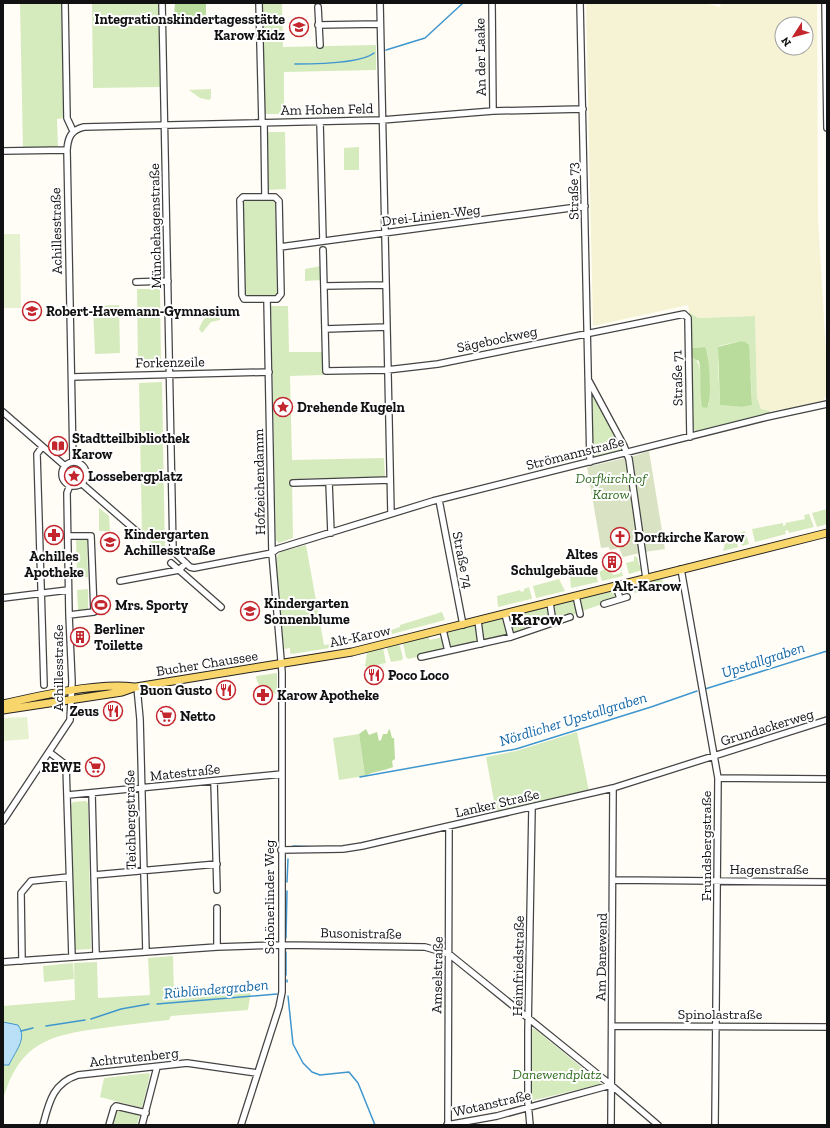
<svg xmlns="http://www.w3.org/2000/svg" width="830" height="1128" font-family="'Zilla Slab',serif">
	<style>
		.farmland { fill: #f6f3d4; fill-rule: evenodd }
		.green { fill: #d5ebbd; fill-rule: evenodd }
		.forest { fill: #b9dc9c }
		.cemetery { fill: #d9e3c4 }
		.pitch { fill: #e6f2cf }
		.plaza { fill: #f1ede2 }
		.water { fill: #b9e0f7; stroke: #3f96cf }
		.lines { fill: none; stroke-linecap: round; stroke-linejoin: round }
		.stream { stroke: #3f96cf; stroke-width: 1.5 }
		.minor-casing { stroke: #444; stroke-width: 8 }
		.major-casing { stroke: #222; stroke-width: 9 }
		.minor { stroke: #fff; stroke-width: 5.5 }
		.major { stroke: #f9d66b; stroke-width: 7 }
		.labels { text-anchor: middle; stroke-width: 4; stroke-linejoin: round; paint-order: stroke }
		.poi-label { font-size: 14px; font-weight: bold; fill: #111; stroke: #fff; text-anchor: start }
		.street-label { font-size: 14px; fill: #111; stroke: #fff }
		.park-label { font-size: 14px; font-style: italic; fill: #2f6b1f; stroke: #fff }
		.neighbourhood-label { font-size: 15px; font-weight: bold; fill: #111; stroke: #fff }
		.water-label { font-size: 15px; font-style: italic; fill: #1768a6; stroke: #fff }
		.district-label { font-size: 18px; font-weight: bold; fill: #111; stroke: #fff }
	</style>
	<rect width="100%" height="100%" fill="#fffdf5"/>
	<!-- farmland -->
	<path class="farmland" d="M586,3h119l15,4 1,-4h96l1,218 9,146v26l-3,7 -9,5 -45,6 -9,-2 -4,-11 -2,-82 -57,2 -9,-6 -1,-7 -95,21zM782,24h24v24h-24z"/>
	<!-- green -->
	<path class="green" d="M20,3h41l3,115 -7,1 1,29 -35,1z
		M92,3h67l1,84 -67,1z
		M262,3h20l1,44 93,-2v25l-92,2v42h-20z
		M211,89v9l-2,2 -9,-2 -11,-8z
		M267,132h18l1,57 -18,1z
		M359,147v23h-15v-22z
		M275,200l2,95 -32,1 -2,-95z
		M321,266v14l-16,1v-12z
		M137,289h23l1,79h-23z
		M119,305l1,48 -25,1 -2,-48z
		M271,306h17l1,46h34v23l-33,1 2,84 92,-2 1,19 -93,2 1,59 -14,5 -3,-3z
		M689,312l9,6 57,-2 2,82 4,11 9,2v4l-74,18 -4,-7 -1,-73c14,14 9,31 10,50l8,2 -1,-50 -3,-8 -13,1zM741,341l4,1 6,37 1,26 -10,2 -22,-2 -2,-41 1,-18z
		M220,313v7l-9,2 -9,11 -3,-4c5,-12 8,-15 21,-16z
		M162,382l3,173 -23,-21 -3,-151z
		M590,389l33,61 -1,1 -28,8 -2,-2z
		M99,508l10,8 1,15h-11z
		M827,509v15l-10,3 -5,-14z
		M809,514l5,13 -25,6 -1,-3 -3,1 1,3 -31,8 -3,-13 31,-6v3l3,-1 -1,-2 20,-4 -1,-4z
		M745,531l4,13 -7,2 -1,-4 -4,1 1,4 -15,4 2,-8 -2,-8 6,1z
		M76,538h11l1,39 -11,1z
		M306,545l18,100 17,-2 1,3 -50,8 -2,-1v-5l-6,1 -8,-91 4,-6z
		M634,556l3,1 2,8 3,-1 1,6 -14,4 -3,-11 8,-2z
		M609,567l4,8 8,-2v-4l2,7 -21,5 -3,-9z
		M595,570l3,12 -27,6 -1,-12z
		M559,579l6,12 -29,7 -3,-12z
		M662,579l2,5 -29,9 -1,-1 1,-7z
		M529,587l3,11 -1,1 -33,8 -1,-11 23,-6 1,2 3,-1v-2z
		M88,589v21h-10l-1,-20z
		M614,591l3,1v7l-35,12 -3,-9 2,-3z
		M573,601l3,1 2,9 -2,3 -20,6 -2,-1 -1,-10 2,-4z
		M544,608l4,2 2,10 -2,3 -34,11 -3,-1 -3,-14 2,-2z
		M442,612l3,8 -53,14 -1,-4 9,-3v-2z
		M503,618l2,2 3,14 -1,1 -22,7 -3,-2 -2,-11 3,-6z
		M475,625l3,4 1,13 -30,6 -2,-16z
		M428,637l2,3 13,-3 2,12 -1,2 -36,8 -2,-2 -3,-14z
		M398,645l2,1 3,12 -1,2 -11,2 -4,-13 1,-2z
		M383,648l3,15 -19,4 -2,-1 2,-14z
		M277,673v21c-10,-2 -20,-6 -21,-18z
		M577,732l12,59 -93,21 -10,-55 30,-6z
		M359,734l6,42 -26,4 -6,-42z
		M86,801l2,2 3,146 -17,1 -3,-145 2,-3z
		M173,956l1,40 77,-6 -3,20 -77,6 -2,4c-22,2 -44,5 -66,8 -54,7 -84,15 -100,72v-35l6,-1 12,-22 -3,-17 -15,-3v-16l72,-6 -1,-37 23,-1 1,36 52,-3 -2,-37z
		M73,963l1,16 -30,3 -1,-16z
		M530,1027l6,3 66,54 -72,17z
		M149,1073l1,2 -8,33 -42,-11 4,-19z
		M120,1108l20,5 -3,12h-25l4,-15z"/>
	<!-- forest -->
	<path class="forest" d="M175,3h31v13l-3,4 -34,1 5,-7z
		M741,341l4,1 4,3 3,60 -10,2 -22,-2 -2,-58z
		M705,347c5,7 7,54 2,61l-5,-1c-3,-15 0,-31 -3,-46l-6,-3 -2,-5 1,-5z
		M366,729l3,6 8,-3 2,9 2,-1 2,-6h4l2,-5 1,1 2,8h2l1,21 -3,2 1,6c-9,4 -19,4 -28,9l-6,-42z"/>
	<!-- cemetery -->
	<path class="cemetery" d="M649,451l16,98 -21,3 -13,-95z
		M625,458l2,2 13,93 -17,4 -4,-9 -9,2 -1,-3 -8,1 -14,-81z"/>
	<!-- pitch -->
	<path class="pitch" d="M3,234h17l1,74h-18z
		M27,717l2,22 -26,2v-23z"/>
	<!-- plaza -->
	<path class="plaza" d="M65 474a9 9 0 1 1 18 0a9 9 0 1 1-18 0Z"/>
	<!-- water -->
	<path class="water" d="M3,1022l15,3c10,14 -3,26 -9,40h-6z"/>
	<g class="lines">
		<!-- stream -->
		<path class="stream" d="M386,50l39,-12 38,-35
			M295,64c17,0 66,0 79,-11
			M705,689l122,-38
			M360,777l156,-28 135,-42 46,-16
			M374,840l8,-2
			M357,844l9,-2
			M293,846l26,1
			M287,882l1,-23
			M286,938l1,-47
			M286,952v23
			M287,980v2
			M288,996l5,48 10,19 9,9 8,3 29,-3 9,11 17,42
			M157,1004l120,-10
			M91,1019l30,-10 28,-5
			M46,1026l39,-6
			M21,1031l12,-3"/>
		<defs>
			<path id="minor" d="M65,3l2,115 6,13
				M162,3l11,548 17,16 4,1 78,-15 5,-4 156,-48 334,-84 60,-13
				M259,3l3,120
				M380,3l11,510
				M492,3l1,108
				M580,3l10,459
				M825,3l2,125
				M318,7l2,38
				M318,25l62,-1
				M320,122l3,119
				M264,123l1,74
				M3,151l64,-1
				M243,197h32l4,4 2,93 -4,5h-33l-2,-4 -2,-95z
				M280,247l305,-41
				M323,250l3,121 61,-1 51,-6 246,-50 4,4 2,119
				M136,282l32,-1
				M324,286l61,-1
				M325,329l62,-2
				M72,377l197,-5
				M589,381l35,65 5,13 17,119
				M3,412l62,54
				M42,447l-5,7 7,231
				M73,462l-6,-312c1,-13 4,-20 17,-23l298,-7 111,-9 90,-2
				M62 474a12 12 0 1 1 24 0a12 12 0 1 1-24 0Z
				M329,482l2,51
				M81,483l62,54
				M293,483l97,-3
				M439,500l24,125
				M68,536h23l3,76 -25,3
				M171,563l50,44
				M681,569l37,209 -3,347
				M120,581l59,-11 7,-7
				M616,585l4,14
				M576,596l4,18
				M3,598l65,-8
				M550,603l3,20
				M604,604l23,-7
				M505,614l6,23
				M478,621l3,23
				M448,651l63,-14 59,-20
				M421,657l27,-6 -5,-21
				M137,687l3,32 6,233
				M49,752l17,13 6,192
				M718,778l109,1
				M214,781l3,109
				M92,793l4,162
				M68,795l214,-21
				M3,821l67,-101 2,-38 -3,-67 -2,-122 3,-8
				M281,850l62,-1 19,-3 251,-58 214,-68
				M94,875l123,-11
				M614,880l213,2
				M217,908v39
				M22,961l-1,-68 10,-12 38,-4
				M3,962l214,-15 64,-2 144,2 24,7 162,131 47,40
				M612,1026l215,1
				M43,1125c6,-23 10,-42 35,-50l109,-12 70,10
				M109,1125l5,-17 2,-2 30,7
				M142,1125l15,-58
				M241,1125l38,-118 3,-15v-320l-10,-119 -5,-254
				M447,1125l50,-9 114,-31
				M448,1125l1,-299
				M530,1125l-2,-22v-73l4,-222
				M611,1125l2,-337"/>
			<path id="major" d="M3,704c35,-8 96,-22 131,-17
				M3,710l119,-18 14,-5 216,-35 475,-119"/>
		</defs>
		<!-- minor casing -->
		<use href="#minor" class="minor-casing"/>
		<!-- major casing -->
		<use href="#major" class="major-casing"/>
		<!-- minor -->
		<use href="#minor" class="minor"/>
		<!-- major -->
		<use href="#major" class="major"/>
	</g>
	<!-- icons -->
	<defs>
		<symbol id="school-ring" viewBox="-11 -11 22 22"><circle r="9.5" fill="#fff" stroke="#c4262e" stroke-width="1.5"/><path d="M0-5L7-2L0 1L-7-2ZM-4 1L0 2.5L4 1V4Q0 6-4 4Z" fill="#c4262e"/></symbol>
		<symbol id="sight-ring" viewBox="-11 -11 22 22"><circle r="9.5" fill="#fff" stroke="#c4262e" stroke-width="1.5"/><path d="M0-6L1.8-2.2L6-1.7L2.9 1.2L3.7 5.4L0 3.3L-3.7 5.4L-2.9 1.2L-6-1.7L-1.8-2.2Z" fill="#c4262e"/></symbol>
		<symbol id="library-ring" viewBox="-11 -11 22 22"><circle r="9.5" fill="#fff" stroke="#c4262e" stroke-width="1.5"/><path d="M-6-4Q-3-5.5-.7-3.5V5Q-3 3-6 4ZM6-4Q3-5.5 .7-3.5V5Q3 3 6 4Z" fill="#c4262e"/></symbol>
		<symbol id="pharmacy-ring" viewBox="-11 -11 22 22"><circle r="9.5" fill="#fff" stroke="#c4262e" stroke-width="1.5"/><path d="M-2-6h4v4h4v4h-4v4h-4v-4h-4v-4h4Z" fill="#c4262e"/></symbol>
		<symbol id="church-ring" viewBox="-11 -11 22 22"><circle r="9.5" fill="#fff" stroke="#c4262e" stroke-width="1.5"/><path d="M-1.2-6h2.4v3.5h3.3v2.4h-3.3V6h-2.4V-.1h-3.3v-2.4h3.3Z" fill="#c4262e"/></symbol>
		<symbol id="building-ring" viewBox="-11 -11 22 22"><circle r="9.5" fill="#fff" stroke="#c4262e" stroke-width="1.5"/><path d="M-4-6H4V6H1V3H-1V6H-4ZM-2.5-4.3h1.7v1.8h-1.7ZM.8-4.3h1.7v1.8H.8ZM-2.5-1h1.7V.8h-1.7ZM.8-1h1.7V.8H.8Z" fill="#c4262e"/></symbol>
		<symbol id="stadium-ring" viewBox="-11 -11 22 22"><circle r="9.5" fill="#fff" stroke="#c4262e" stroke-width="1.5"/><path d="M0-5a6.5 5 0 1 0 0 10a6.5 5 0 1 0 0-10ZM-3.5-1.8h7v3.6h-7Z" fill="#c4262e"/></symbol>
		<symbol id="restaurant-ring" viewBox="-11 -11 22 22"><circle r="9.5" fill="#fff" stroke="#c4262e" stroke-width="1.5"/><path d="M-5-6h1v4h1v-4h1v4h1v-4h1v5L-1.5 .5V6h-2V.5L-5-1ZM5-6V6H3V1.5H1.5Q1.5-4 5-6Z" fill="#c4262e"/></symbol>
		<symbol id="supermarket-ring" viewBox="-11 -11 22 22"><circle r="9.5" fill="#fff" stroke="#c4262e" stroke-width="1.5"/><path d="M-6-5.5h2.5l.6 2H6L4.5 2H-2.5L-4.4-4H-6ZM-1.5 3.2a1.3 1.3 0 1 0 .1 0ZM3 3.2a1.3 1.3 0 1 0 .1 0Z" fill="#c4262e"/></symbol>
	</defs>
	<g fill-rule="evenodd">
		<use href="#school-ring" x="288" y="16" width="22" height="22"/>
		<use href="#school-ring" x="21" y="300" width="22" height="22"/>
		<use href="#sight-ring" x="272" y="396" width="22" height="22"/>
		<use href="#library-ring" x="47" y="435" width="22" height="22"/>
		<use href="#sight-ring" x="63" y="465" width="22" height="22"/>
		<use href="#pharmacy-ring" x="43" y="524" width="22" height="22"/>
		<use href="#church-ring" x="609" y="526" width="22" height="22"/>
		<use href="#school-ring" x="99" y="531" width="22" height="22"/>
		<use href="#building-ring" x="601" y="551" width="22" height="22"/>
		<use href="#stadium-ring" x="90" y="594" width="22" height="22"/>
		<use href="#school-ring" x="239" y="600" width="22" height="22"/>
		<use href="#building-ring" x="69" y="626" width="22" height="22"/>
		<use href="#restaurant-ring" x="363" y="664" width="22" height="22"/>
		<use href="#restaurant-ring" x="215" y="679" width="22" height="22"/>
		<use href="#pharmacy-ring" x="252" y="684" width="22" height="22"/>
		<use href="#restaurant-ring" x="102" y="700" width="22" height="22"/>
		<use href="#supermarket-ring" x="155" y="705" width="22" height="22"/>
		<use href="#supermarket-ring" x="84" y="756" width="22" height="22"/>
	</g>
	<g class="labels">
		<!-- poi labels -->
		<g class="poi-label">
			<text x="285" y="24" text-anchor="end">Integrationskindertagesstätte<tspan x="285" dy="16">Karow Kidz</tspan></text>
			<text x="46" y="316">Robert-Havemann-Gymnasium</text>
			<text x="297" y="412">Drehende Kugeln</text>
			<text x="72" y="443">Stadtteilbibliothek<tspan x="72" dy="16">Karow</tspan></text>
			<text x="88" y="481">Lossebergplatz</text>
			<text x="124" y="539">Kindergarten<tspan x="124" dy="16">Achillesstraße</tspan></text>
			<text x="634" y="542">Dorfkirche Karow</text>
			<text x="598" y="559" text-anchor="end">Altes<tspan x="598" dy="16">Schulgebäude</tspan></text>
			<text x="54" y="561" text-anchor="middle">Achilles<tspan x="54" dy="16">Apotheke</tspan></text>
			<text x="264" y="608">Kindergarten<tspan x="264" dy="16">Sonnenblume</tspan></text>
			<text x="115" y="610">Mrs. Sporty</text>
			<text x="94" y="634">Berliner<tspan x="94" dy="16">Toilette</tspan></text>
			<text x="388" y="680">Poco Loco</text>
			<text x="212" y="695" text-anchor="end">Buon Gusto</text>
			<text x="277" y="700">Karow Apotheke</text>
			<text x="99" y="716" text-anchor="end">Zeus</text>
			<text x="180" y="721">Netto</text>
			<text x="81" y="772" text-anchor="end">REWE</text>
		</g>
		<!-- street labels -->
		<g class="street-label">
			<text transform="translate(480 57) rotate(-91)" y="5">An der Laake</text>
			<text transform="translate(327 109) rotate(-1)" y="5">Am Hohen Feld</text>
			<text transform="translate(573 191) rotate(-91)" y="5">Straße 73</text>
			<text transform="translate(431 215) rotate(-7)" y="5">Drei-Linien-Weg</text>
			<text transform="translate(155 226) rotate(-91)" y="5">Münchehagenstraße</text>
			<text transform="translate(56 231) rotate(-91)" y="5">Achillesstraße</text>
			<text transform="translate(497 339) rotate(-12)" y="5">Sägebockweg</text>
			<text transform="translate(170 362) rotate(-1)" y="5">Forkenzeile</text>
			<text transform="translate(677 378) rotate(-91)" y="5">Straße 71</text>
			<text transform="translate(575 453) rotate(-14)" y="5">Strömannstraße</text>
			<text transform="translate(259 482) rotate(-91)" y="5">Hofzeichendamm</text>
			<text transform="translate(463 560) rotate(79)" y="5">Straße 74</text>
			<text transform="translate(360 636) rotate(-12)" y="5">Alt-Karow</text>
			<text transform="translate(207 663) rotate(-9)" y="5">Bucher Chaussee</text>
			<text transform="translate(58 668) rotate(-90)" y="5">Achillesstraße</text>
			<text transform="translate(767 727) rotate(-17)" y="5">Grundackerweg</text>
			<text transform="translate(185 772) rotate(-6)" y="5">Matestraße</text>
			<text transform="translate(497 803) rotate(-13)" y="5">Lanker Straße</text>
			<text transform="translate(130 820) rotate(-91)" y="5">Teichbergstraße</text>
			<text transform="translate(706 846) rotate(-90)" y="5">Frundsbergstraße</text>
			<text x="769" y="874">Hagenstraße</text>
			<text transform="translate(269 897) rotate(-90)" y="5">Schönerlinder Weg</text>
			<text transform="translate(361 933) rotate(1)" y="5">Busonistraße</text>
			<text transform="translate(601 957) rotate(-89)" y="5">Am Danewend</text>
			<text transform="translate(518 966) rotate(-89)" y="5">Heimfriedstraße</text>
			<text transform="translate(437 975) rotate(-89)" y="5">Amselstraße</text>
			<text x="720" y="1019">Spinolastraße</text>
			<text transform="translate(134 1057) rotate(-6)" y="5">Achtrutenberg</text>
			<text transform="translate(492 1103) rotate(-13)" y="5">Wotanstraße</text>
		</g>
		<!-- park labels -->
		<g class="park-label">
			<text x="611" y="483">Dorfkirchhof<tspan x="611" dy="16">Karow</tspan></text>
			<text x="557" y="1079">Danewendplatz</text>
		</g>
		<!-- neighbourhood labels -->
		<g class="neighbourhood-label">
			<text x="647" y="591">Alt-Karow</text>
		</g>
		<!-- water labels -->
		<g class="water-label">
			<text transform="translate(763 660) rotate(-18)" y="5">Upstallgraben</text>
			<text transform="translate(573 719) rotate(-17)" y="5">Nördlicher Upstallgraben</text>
			<text transform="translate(216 989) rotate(-5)" y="5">Rübländergraben</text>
		</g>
		<!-- district labels -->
		<g class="district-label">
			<text x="537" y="625">Karow</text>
		</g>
	</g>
	<!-- border -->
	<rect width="830" height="1128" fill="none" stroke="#111111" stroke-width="8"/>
	<!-- north arrow -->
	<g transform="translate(794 36) rotate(234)"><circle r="19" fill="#ffffff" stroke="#a0a0a0"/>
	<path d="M0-3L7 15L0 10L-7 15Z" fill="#c4262e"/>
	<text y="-6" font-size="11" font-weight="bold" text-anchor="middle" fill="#111111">N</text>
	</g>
</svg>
